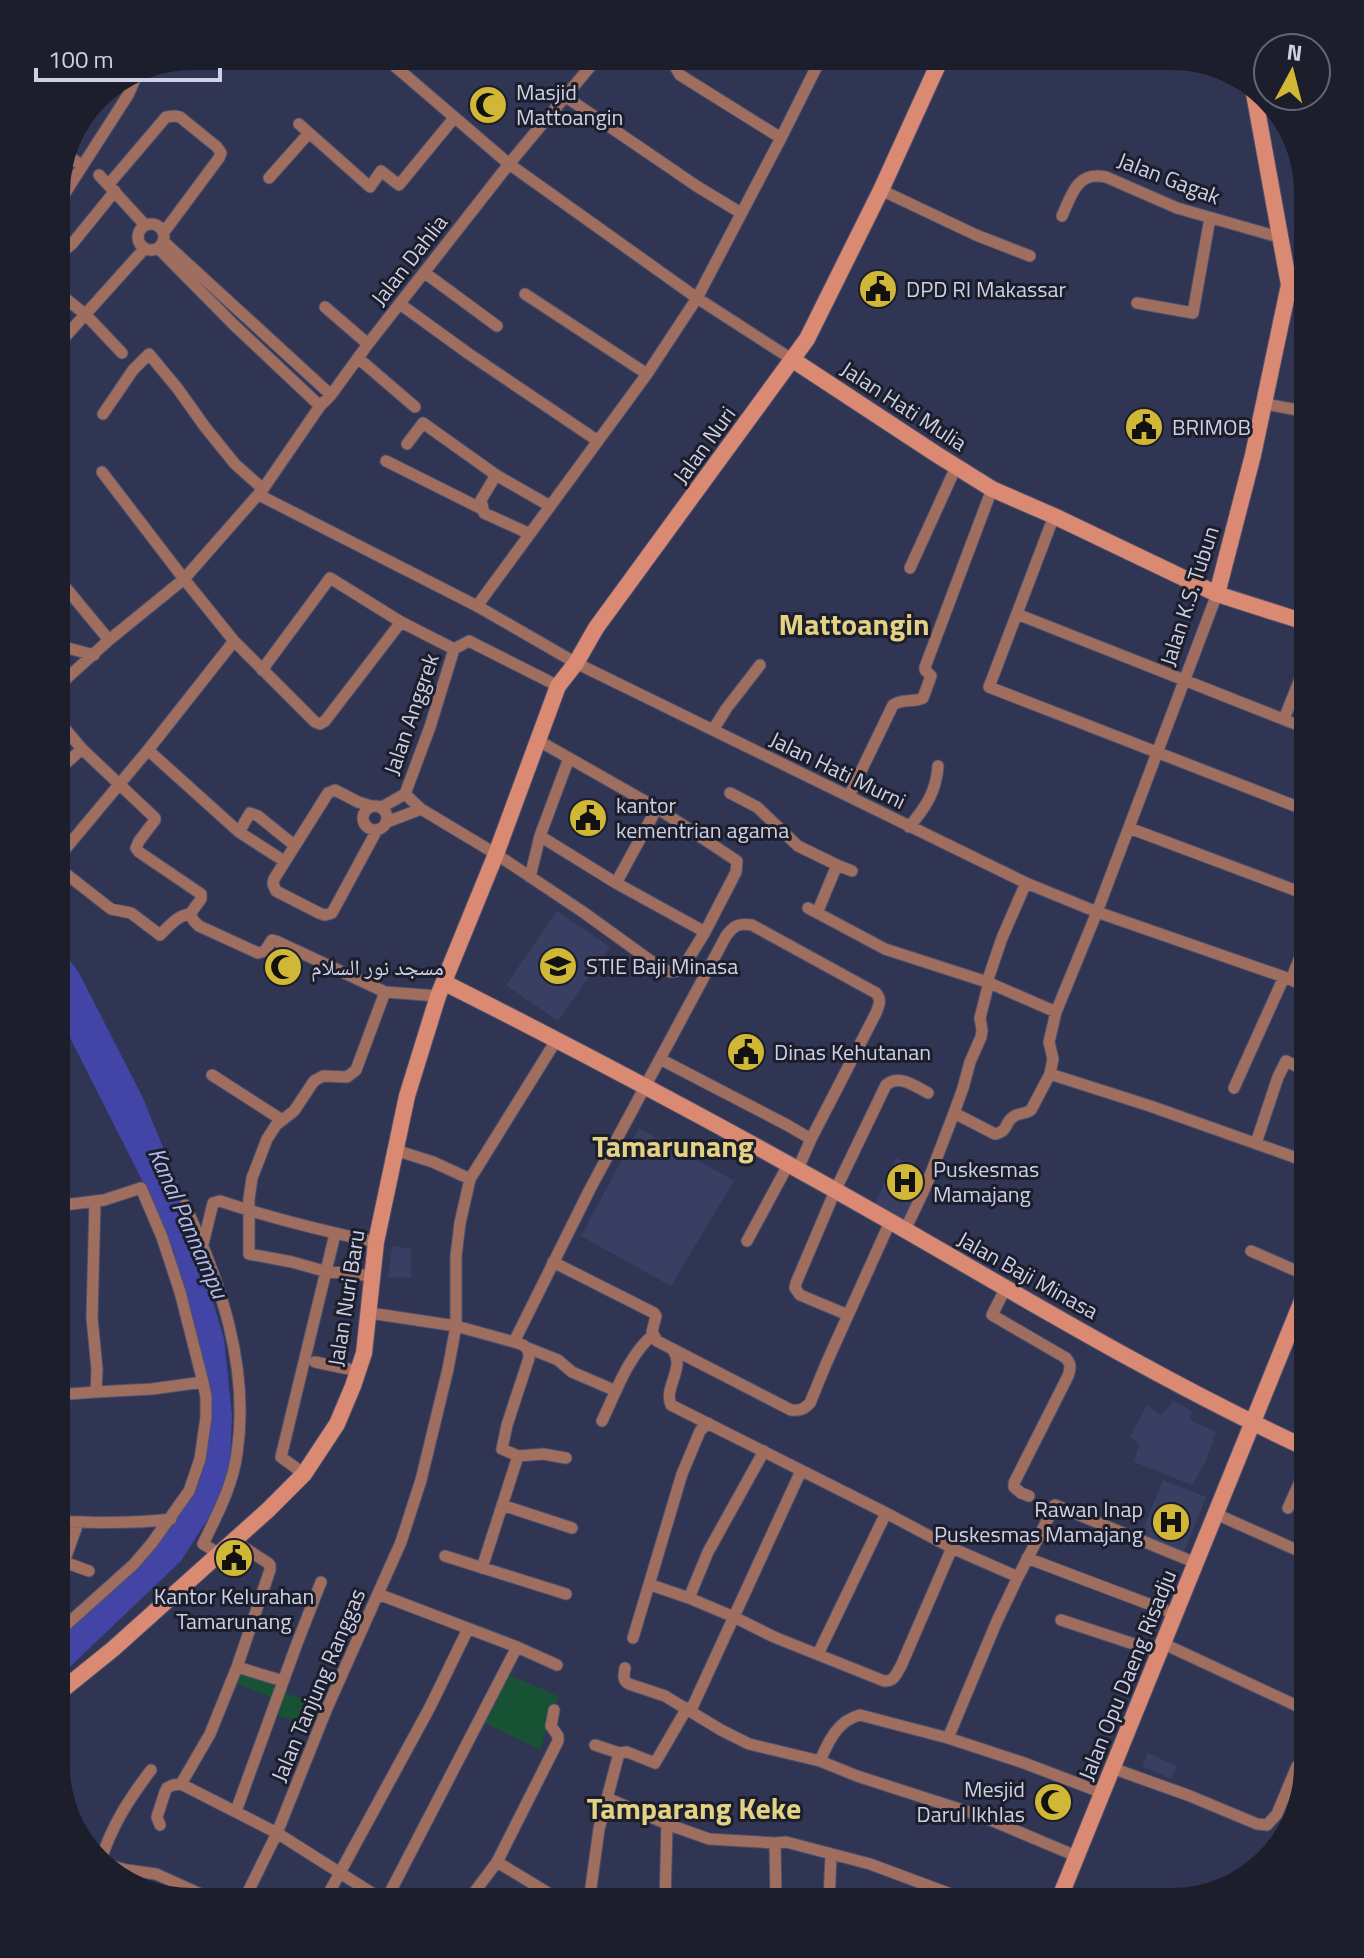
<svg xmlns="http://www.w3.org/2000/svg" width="1364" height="1958" font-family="'Titillium Web','Noto Naskh Arabic',sans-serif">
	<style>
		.built { fill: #393e63 }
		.green { fill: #185235 }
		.water { fill: #4345a6 }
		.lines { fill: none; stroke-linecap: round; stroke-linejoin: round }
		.street-casing { stroke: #4d516e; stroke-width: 13 }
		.secondary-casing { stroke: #4d516e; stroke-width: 18 }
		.street { stroke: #a06e5e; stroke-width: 11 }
		.secondary { stroke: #da8a73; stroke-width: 16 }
		.labels { text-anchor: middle; stroke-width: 6; stroke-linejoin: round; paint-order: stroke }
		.poi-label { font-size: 22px; fill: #ced1e5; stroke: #1c1e2c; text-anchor: start }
		.street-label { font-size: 22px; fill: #ced1e5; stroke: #1c1e2c }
		.water-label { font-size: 24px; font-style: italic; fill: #b3bbef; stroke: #1c1e2c }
		.district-label { font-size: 30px; font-weight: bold; fill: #e3d284; stroke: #1c1e2c }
	</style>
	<rect width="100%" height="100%" fill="#313554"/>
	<!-- built -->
	<path class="built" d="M557,911l53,36 -52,74 -52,-36z
		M639,1128l24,14 6,-6 32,19 -2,6 35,20 -63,105 -90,-50z
		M896,1158l33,15 -25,54 -31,-19z
		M392,1246l19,3v29l-23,-1z
		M1174,1401l18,10 -2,9 26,12 -11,31 -13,22 -58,-23 5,-17 -9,-9 17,-31 14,10z
		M1163,1480l43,17 -21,53 -7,3 -38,-17z
		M1148,1753l29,13 -6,13 -29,-13z"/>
	<!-- green -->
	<path class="green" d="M243,1665l39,14 -7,20 -40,-16z
		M510,1675l48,21 -18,54 -55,-27z
		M285,1693l37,12 -6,24 -38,-14z"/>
	<!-- water -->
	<path class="water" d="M56,943l22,28 65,127 34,84 47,157 8,77 -2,49 -16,44 -33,52 -125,119v-43l81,-69 65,-101 1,-99 -29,-116 -30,-68 -88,-174z"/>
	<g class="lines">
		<defs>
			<path id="street" d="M383,56l126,108 188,134 96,62
				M681,56l-5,12 4,7 101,63
				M566,97l132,90 43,26
				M299,124l71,63 11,-16 18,14 55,-67
				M65,153l17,13
				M99,175l46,50
				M269,178l40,-45
				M109,184l57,-67 9,-1 5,1 37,30 4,6 -2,5 -55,74
				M881,190l95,45 54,21
				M56,207l72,-112 8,-18
				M1062,216c10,-22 15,-45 44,-39l71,31 105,30
				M138 237a13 13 0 1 1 26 0a13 13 0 1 1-26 0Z
				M163,241l168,154
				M158,248l75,76 87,82
				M56,257l16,-13 43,-53
				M425,273l72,53
				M56,291l29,23 37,39
				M525,294l122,80
				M1137,303l56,10 17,-95
				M400,304l69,50 129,87
				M325,307l43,37
				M56,347l89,-99
				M358,358l57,49
				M1265,404l43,8
				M103,414l30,-44 16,-16 29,35 27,38 30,37 28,25
				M407,444l16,-21 73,52 54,31
				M386,461l96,48
				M102,472l82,107 50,62 81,81 5,2 5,-3 76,-99
				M496,475l-15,25 3,13 46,21
				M259,495l218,111 99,57 450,220 71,29 187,65 24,10
				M1054,516l-65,171 319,124
				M910,568l46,-101
				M56,576l53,64
				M1217,594l-120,318 -41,100 -7,30 4,17 -3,15 100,32 158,56
				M477,606l170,-232 50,-76 84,-160 41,-82
				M1017,614l291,115
				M56,645l38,10
				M454,649l15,-8 89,45
				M262,670l68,-92 71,44 53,27 -24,78 -25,67 16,15 75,45 87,58 79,57 9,3 6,-1 7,-5 21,-34 31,-60 1,-11 -80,-53 -118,-67
				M56,688l53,-48 75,-61 79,-90 57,-83 11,-11 37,-51 141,-180 90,-108
				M1284,719l24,-60
				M713,730l13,-21 34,-44
				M82,749l73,69v2l-16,21 -3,7 3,4 62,42v5l-11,15 4,7 5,5 59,27 7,-2 7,-11 4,1 109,51
				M148,750l91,82 45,29
				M56,772l26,-23 -26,-31
				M730,793l27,14 41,39 39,19 -20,48
				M849,796l44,-91c9,-7 20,-2 30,-7l8,-22 -6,-6v-3l67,-178
				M363 818a12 12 0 1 1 24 0a12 12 0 1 1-24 0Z
				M371,806l-13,-4 -23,-12 -7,3 -54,86 -1,5 3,7 43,22 6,2 7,-2 45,-83
				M382,807l23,-13
				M387,822l34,-13
				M909,827c17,-20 27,-35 29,-61
				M1129,828l179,67
				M239,832l11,-19 8,3 36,29
				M540,836l76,47 89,49
				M56,860l92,-110 86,-109
				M837,865l15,6
				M56,866l55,43 20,4 29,22c9,-9 18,-20 30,-21
				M530,877l10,-41 29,-78
				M616,883l41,-75
				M808,908l77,41 102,33 69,30
				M1291,980l17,-43
				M987,982l15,-44 24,-55
				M660,1059l127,66 24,14
				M212,1075l70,45
				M1234,1088l50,-111
				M954,1113l9,-25 7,-26 11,-25 1,-7 -2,-12 9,-36
				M1256,1143l22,-66 8,-16 22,11
				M395,1150l38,12 37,17
				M95,1201l-3,117 5,51 -1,23 56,-3 51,-7
				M185,1205c35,76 65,162 52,248 -4,32 -20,62 -34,91l15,9
				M905,1230l21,-44 28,-73 41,21c14,-3 9,-11 18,-17 5,-4 13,-3 18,-7l19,-36
				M747,1241l41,-76
				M203,1244l10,-41 7,-2c51,17 103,30 156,41
				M1251,1251l57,25
				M553,1262l101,51 2,3 -4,16 5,9 134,69c9,1 13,-1 19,-7l16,-39 64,-142
				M373,1276l-49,-5 -32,-9 -43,-8v-55l3,-21 15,-39 9,-14 18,-14 20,-30 9,-5 24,1 9,-7 29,-78 53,4
				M1005,1289l-13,26 74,43c5,6 5,10 2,18l-54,107v4l7,6 8,3
				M370,1313l86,13 58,16 76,-153 136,-253c8,-11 13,-13 26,-11l124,68c6,7 3,12 0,20l-65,126 -13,30
				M848,1315l-48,-20 -5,-7 1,-5 39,-92 51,-106c13,-11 29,1 42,8
				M514,1342c10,3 15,4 15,16l-22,67 -5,24 16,7 25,-2 23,4
				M528,1348l30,12 14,12 44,19
				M672,1349c15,18 -9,38 -1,56l215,108 66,35 66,29 37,-72 141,58
				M315,1362l43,9
				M56,1395l40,-3
				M602,1421c13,-27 27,-67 51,-86
				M304,1474l-23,-17 54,-223
				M502,1505l70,23
				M1288,1508l20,-44
				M1216,1514l92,41
				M56,1521c38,2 77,3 115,-2
				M445,1556l121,38
				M1027,1558l148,56
				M56,1559l33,12
				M64,1562l14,-39
				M482,1568l36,-112
				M651,1585l38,13 45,19 40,20 110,44c11,0 12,-7 17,-15l51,-118
				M378,1594l139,53 40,18
				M689,1598l19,-46 56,-101
				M1061,1620l97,32
				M56,1634l78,-70 18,-21 37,-52 11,-32 6,-42v-20l-3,-15 -23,-90 -18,-55 -21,-49 -37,12 -48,6
				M633,1638l49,-164 18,-43 8,-8
				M1162,1643l146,68
				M818,1654l68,-141
				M237,1667l46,14
				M625,1668c-1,7 -3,12 4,16l36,12 56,34 28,14 71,17 37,15 124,40 95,40
				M691,1710l110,-239
				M948,1738l49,-117 21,-44
				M595,1745l24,8 8,-1 28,11 32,-55
				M820,1761c8,-19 18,-41 40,-46l88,23 76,25 79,30
				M1112,1768l78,28 67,28 10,1 10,-11 20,-48
				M181,1784l29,-50 27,-67 33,-97v-5l-2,-2 -34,-22
				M607,1798l60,26 42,15 66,4 1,59
				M236,1811l60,-165 25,-64
				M160,1825l-3,-8 8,-25 2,-4 6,-3 8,-1 96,49 109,69
				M775,1843l11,-1 84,22 102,38
				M101,1860c11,-35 28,-61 50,-90
				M497,1862l66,40
				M104,1864l23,6 29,4 62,28
				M243,1902l34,-69 50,-125 74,-166 20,-62 27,-111 8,-43v-70l4,-33 10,-44 87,-140
				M324,1902l106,-195 38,-78
				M385,1902l132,-255
				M467,1902l30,-40 61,-121v-5l-7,-10 3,-16
				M589,1902l10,-73 20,-76
				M665,1902l2,-78
				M829,1902l2,-48"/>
			<path id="secondary" d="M1289,285l19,4
				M793,360l143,94 56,35 62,27 163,78 91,29
				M1217,594l36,-139 36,-170 -36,-197
				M445,983c151,76 301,156 448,240 136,78 272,160 415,226
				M56,1695l57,-46 155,-139 36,-36 33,-50 16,-38 11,-33 12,-111 31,-146 31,-100 58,-142 62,-168 18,-23 20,-35 211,-289 74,-149 61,-134
				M1058,1902l250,-616"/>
		</defs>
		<!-- street casing -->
		<use href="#street" class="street-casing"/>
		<!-- secondary casing -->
		<use href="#secondary" class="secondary-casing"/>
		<!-- street -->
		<use href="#street" class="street"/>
		<!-- secondary -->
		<use href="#secondary" class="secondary"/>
	</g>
	<!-- icons -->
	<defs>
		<symbol id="mosque-disc" viewBox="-11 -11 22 22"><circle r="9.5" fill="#d1b736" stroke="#1c1e2c"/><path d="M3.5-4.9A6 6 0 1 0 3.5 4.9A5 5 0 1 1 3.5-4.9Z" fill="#111"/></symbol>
		<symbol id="civic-disc" viewBox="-11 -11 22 22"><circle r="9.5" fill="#d1b736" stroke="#1c1e2c"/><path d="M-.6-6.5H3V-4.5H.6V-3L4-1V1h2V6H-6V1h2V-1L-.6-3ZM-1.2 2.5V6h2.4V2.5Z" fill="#111"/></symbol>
		<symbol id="university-disc" viewBox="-11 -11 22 22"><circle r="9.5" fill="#d1b736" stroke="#1c1e2c"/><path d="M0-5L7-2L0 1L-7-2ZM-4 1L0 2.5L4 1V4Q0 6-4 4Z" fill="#111"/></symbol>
		<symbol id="hospital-disc" viewBox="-11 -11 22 22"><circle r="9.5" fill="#d1b736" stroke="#1c1e2c"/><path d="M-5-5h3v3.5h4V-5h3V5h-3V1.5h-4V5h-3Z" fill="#111"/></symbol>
	</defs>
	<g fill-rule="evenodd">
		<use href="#mosque-disc" x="466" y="83" width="44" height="44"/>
		<use href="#civic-disc" x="856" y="267" width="44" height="44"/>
		<use href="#civic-disc" x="1122" y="405" width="44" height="44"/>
		<use href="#civic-disc" x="566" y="796" width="44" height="44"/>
		<use href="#university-disc" x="536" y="944" width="44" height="44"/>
		<use href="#mosque-disc" x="261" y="945" width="44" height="44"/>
		<use href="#civic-disc" x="724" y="1030" width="44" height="44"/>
		<use href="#hospital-disc" x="883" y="1160" width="44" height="44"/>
		<use href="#hospital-disc" x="1149" y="1500" width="44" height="44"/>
		<use href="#civic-disc" x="212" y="1536" width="44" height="44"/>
		<use href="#mosque-disc" x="1031" y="1780" width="44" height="44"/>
	</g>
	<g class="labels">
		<!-- poi labels -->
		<g class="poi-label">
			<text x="516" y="100">Masjid<tspan x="516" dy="25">Mattoangin</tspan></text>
			<text x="906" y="297">DPD RI Makassar</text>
			<text x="1172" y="435">BRIMOB</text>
			<text x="616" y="813">kantor<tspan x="616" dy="25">kementrian agama</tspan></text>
			<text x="586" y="974">STIE Baji Minasa</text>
			<text x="311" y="975">مسجد نور السلام</text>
			<text x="774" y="1060">Dinas Kehutanan</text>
			<text x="933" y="1177">Puskesmas<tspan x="933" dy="25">Mamajang</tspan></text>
			<text x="1143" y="1517" text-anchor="end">Rawan Inap<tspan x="1143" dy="25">Puskesmas Mamajang</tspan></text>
			<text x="234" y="1604" text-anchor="middle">Kantor Kelurahan<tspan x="234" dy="25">Tamarunang</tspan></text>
			<text x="1025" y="1797" text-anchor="end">Mesjid<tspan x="1025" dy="25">Darul Ikhlas</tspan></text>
		</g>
		<!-- street labels -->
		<g class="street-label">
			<text transform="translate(1169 178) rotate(21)" y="8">Jalan Gagak</text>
			<text transform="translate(409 260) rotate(-52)" y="8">Jalan Dahlia</text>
			<text transform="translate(904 406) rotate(33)" y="8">Jalan Hati Mulia</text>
			<text transform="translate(704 445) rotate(-54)" y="8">Jalan Nuri</text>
			<text transform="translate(1189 596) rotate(-72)" y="8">Jalan K.S. Tubun</text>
			<text transform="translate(411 714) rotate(-71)" y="8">Jalan Anggrek</text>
			<text transform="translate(838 770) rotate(26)" y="8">Jalan Hati Murni</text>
			<text transform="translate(1028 1275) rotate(29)" y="8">Jalan Baji Minasa</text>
			<text transform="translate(346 1298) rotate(-81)" y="8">Jalan Nuri Baru</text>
			<text transform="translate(1127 1675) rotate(-68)" y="8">Jalan Opu Daeng Risadju</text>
			<text transform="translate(318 1685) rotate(-67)" y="8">Jalan Tanjung Ranggas</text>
		</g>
		<!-- water labels -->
		<g class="water-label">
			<text transform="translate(188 1223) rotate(66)" y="8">Kanal Pannampu</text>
		</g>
		<!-- district labels -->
		<g class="district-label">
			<text x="854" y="635">Mattoangin</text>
			<text x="673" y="1157">Tamarunang</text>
			<text x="694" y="1819">Tamparang Keke</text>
		</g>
	</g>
	<!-- crop -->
	<path d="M0 0H1364V1958H0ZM192 70H1172A122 122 0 0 1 1294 192V1766A122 122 0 0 1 1172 1888H192A122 122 0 0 1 70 1766V192A122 122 0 0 1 192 70Z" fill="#1c1e2c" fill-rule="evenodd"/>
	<!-- north arrow -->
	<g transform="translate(1292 72) rotate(7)"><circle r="38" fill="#1c1e2c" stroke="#636676" stroke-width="2"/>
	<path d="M0-6L14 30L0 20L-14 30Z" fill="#d1b736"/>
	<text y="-12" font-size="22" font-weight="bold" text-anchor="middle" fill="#ced1e5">N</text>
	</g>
	<!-- scale -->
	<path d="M36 68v12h184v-12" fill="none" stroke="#ced1e5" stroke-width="4"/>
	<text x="48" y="68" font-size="24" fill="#ced1e5" stroke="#1c1e2c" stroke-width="6" paint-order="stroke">100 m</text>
</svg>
